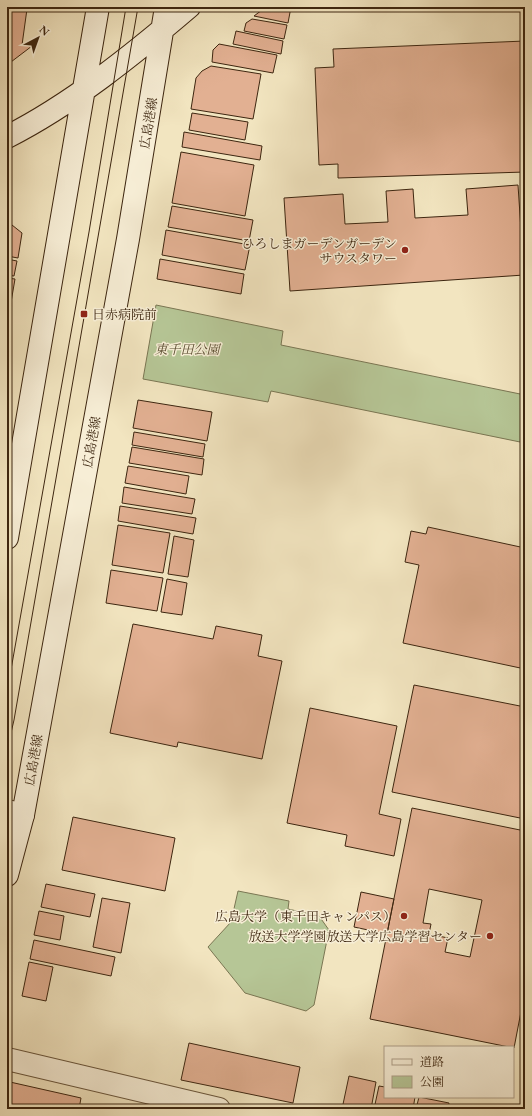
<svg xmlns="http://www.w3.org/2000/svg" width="532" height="1116" font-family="'EB Garamond','Noto Serif JP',serif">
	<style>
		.green { fill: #b6c696; stroke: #7a7653 }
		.building { fill: #e2b092; stroke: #3d2610; fill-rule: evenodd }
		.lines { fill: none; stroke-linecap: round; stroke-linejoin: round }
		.street-casing { stroke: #6a563c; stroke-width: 24 }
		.secondary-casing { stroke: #3d2610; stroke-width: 24 }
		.street { stroke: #f7eed6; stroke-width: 22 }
		.secondary { stroke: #f7eed6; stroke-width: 22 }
		.tram { stroke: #3d2610; stroke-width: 1 }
		.poi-dot { fill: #8f2418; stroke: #f7eed6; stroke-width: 1.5 }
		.labels { text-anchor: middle; stroke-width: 3; stroke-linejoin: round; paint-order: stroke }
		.street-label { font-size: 13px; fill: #3d2610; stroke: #f7eed6 }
		.poi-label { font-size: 13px; fill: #3d2610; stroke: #f7eed6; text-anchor: end }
		.park-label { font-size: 13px; font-style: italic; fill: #5b4e32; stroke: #f7eed6 }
	</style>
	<rect width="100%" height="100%" fill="#f2e5c0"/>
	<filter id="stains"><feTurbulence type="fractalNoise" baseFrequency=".005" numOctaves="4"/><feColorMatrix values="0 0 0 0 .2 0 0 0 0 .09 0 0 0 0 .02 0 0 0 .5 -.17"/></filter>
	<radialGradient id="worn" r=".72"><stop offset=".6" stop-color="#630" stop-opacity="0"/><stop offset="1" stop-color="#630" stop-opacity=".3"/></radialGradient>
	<!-- green -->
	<path class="green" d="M156,305l127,26 -2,14 244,50v48l-254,-52 -3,11 -125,-23z
		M238,891l51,10 -1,8 31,7 10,14 -15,75 -8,6 -61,-18 -37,-46 23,-25z"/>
	<!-- building -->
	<path class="building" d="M7,7h40l-1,4 -19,-2 -5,36 10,1 -25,19z
		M266,7h25l-3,16 -34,-7z
		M252,19l35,6 -3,14 -40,-8 2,-8z
		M236,31l47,10 -2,13 -48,-10z
		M525,41v131l-187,6v-14l-19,1 -4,-97 19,-1 -1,-18z
		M219,44l58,11 -4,18 -61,-11 1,-12z
		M211,66l50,8 -8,45 -62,-10 5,-31 6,-7z
		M192,113l56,9 -3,18 -56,-10z
		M184,132l78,14 -2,14 -78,-13z
		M181,152l73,13 -9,51 -73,-13z
		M518,185l6,90 -234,16 -6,-93 59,-4 2,30 43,-2 -2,-31 27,-2 2,29 53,-3 -2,-26z
		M172,206l81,14 -4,21 -81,-14z
		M7,221l15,12 -4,25 -11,-2z
		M166,230l84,15 -5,25 -83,-15z
		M7,259l10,2 -3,15 -7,-1z
		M160,259l84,15 -3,20 -84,-15z
		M7,278l8,1 -6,35h-2z
		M138,400l74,12 -5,29 -74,-13z
		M134,432l71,12 -2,13 -71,-12z
		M132,447l72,12 -2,16 -73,-12z
		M128,466l61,10 -3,18 -61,-11z
		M124,487l71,12 -3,15 -70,-11z
		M120,506l76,12 -3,16 -75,-13z
		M118,525l52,8 -7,40 -51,-8z
		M428,527l97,21v121l-122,-26 16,-78 -14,-3 6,-31 15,3z
		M174,536l20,4 -6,37 -20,-3z
		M111,570l52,8 -6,33 -51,-8z
		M167,579l20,4 -5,32 -21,-3z
		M133,624l80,15 3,-13 46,9 -4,21 24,5 -20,98 -84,-17 -1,5 -67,-14z
		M414,685l111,22v112l-133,-27z
		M310,708l87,18 -18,88 22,5 -7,37 -49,-10 2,-11 -60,-12z
		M412,808l113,23v160l-11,57 -144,-29zM429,889l53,11 -12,57 -25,-5 3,-14 -19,-4 2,-10 -8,-1z
		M73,817l102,21 -10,53 -103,-21z
		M46,884l49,10 -5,23 -49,-10z
		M361,892l33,7 -7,35 -33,-7z
		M102,898l28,5 -9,50 -28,-6z
		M39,911l25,5 -4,24 -26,-5z
		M34,940l81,17 -4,19 -81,-17z
		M29,962l24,5 -7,34 -24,-5z
		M189,1043l111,24 -7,36 -112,-23z
		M349,1076l27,6 -5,27h-29z
		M10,1082l71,16 -2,11h-72v-25z
		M379,1086l6,1v10h30l-2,12h-39z
		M419,1097l30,6 -1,6h-32z
		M114,1106l14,3h-14z"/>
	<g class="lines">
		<defs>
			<path id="street" d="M7,811l16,4
				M7,1059l212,50"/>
			<path id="secondary" d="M7,137c65,-33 127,-83 182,-130
				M7,538l91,-531
				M7,875l16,-60 105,-576 38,-232"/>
		</defs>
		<!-- street casing -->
		<use href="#street" class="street-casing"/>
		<!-- secondary casing -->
		<use href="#secondary" class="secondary-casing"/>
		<!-- street -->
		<use href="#street" class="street"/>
		<!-- secondary -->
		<use href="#secondary" class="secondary"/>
		<!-- tram -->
		<path class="tram" d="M7,692l82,-460 37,-225
			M7,750l7,-30 124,-713"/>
	</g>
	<!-- markers -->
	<g class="poi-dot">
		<circle cx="405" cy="250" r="4"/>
		<rect x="80" y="310" width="8" height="8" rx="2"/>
		<circle cx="404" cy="916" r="4"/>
		<circle cx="490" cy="936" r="4"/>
	</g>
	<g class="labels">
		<!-- street labels -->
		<g class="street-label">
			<text transform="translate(148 123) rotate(-81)" y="5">広島港線</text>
			<text transform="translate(91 442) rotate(-80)" y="5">広島港線</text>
			<text transform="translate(33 760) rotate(-80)" y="5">広島港線</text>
		</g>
		<!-- poi labels -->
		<g class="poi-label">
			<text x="397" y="248">ひろしまガーデンガーデン<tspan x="397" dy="15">サウスタワー</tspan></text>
			<text x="92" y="319" text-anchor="start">日赤病院前</text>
			<text x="396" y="921">広島大学（東千田キャンパス）</text>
			<text x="482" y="941">放送大学学園放送大学広島学習センター</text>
		</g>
		<!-- park labels -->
		<g class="park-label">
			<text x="187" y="354">東千田公園</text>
		</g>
	</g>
	<!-- margin -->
	<rect width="532" height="1116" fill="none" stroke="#f2e5c0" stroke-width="24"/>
	<rect x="8" y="8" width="516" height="1100" fill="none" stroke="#3d2610" stroke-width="2"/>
	<rect x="12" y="12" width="508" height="1092" fill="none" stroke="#3d2610"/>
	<!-- legend -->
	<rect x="384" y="1046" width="130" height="52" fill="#f7eed6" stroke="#ad9e87"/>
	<rect x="392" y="1059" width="20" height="6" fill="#f7eed6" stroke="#ad9e87"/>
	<text x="420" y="1066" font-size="12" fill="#3d2610">道路</text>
	<rect x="392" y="1076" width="20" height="12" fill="#b6c696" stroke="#ad9e87"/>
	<text x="420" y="1086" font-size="12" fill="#3d2610">公園</text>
	<!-- north arrow -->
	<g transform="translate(38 38) rotate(41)" stroke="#f7eed6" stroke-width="3" paint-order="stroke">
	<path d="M0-3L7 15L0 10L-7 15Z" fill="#3d2610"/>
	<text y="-6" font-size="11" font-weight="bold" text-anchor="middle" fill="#3d2610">N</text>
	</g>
	<rect width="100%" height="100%" filter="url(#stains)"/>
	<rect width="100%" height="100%" fill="url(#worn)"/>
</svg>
